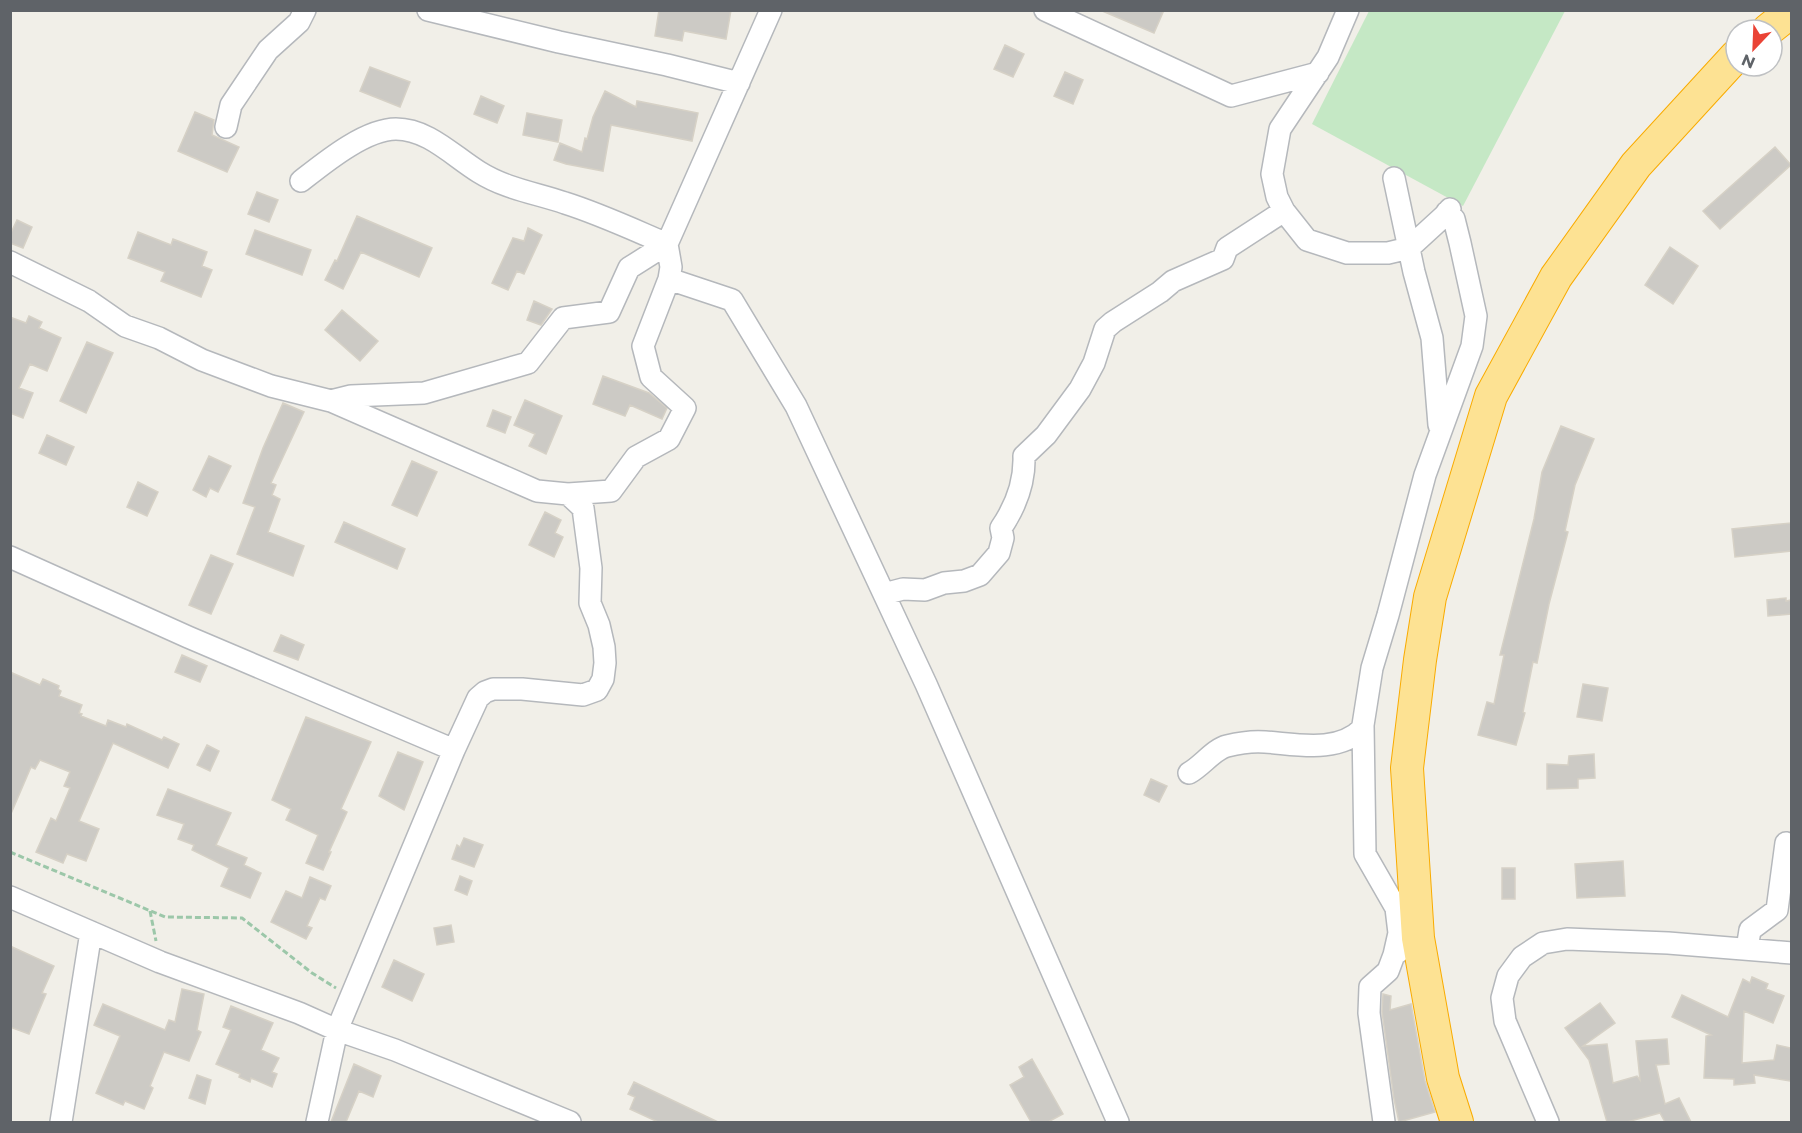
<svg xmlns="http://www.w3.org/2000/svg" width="1802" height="1133" font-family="Montserrat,sans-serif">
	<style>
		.green { fill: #c5e8c5 }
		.building { fill: #cccac5; stroke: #d6d1c6; stroke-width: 1.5 }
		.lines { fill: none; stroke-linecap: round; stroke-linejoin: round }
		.minor-casing { stroke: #b5b8bc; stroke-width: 24 }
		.highway-casing { stroke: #f9ab00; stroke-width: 34 }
		.path { stroke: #9cc7a9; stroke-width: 3; stroke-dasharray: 6 3; stroke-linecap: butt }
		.minor { stroke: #fff; stroke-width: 21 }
		.highway { stroke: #fde293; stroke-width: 32 }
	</style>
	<rect width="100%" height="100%" fill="#f1efe8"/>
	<!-- green -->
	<path class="green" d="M1369,11h196l-102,195 -151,-82z"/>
	<!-- building -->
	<path class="building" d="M659,10h72l-5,29 -42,-8 -2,10 -27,-5z
		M1100,10h64l-10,23z
		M1005,45l19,9 -11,23 -19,-8z
		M370,67l40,15 -10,25 -40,-16z
		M1065,72l18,8 -10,24 -19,-8z
		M605,91l31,16 1,-6 61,12 -6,28 -81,-16 -8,46 -37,-7 -12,-4 6,-17 22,9 3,-14 2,1 6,-22z
		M481,96l23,10 -7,17 -23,-9z
		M195,112l19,8 -2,15 27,12 -12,25 -49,-21z
		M527,113l35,7 -4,22 -35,-7z
		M1775,147l16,18 -71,64 -17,-18z
		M257,192l21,8 -9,22 -21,-8z
		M357,216l75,32 -13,29 -58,-25 -18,37 -18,-9 10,-20 2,1z
		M17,220l15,7 -9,21 -13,-5v-8z
		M528,228l14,7 -18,39 -7,-3 -9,19 -16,-7 21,-45 11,3z
		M255,230l56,20 -9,25 -56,-21z
		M138,232l33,13 2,-6 34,13 -5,14 10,4 -11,27 -40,-16 4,-9 -37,-14z
		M1670,247l28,19 -25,38 -28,-19z
		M534,301l18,8 -11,16 -14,-5z
		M342,310l36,31 -18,20 -35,-31z
		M29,316l13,6 -3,6 22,10 -14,33 -17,-7 -11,24 14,5 -10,25 -13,-5v-96l16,6z
		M87,342l26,11 -27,60 -26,-12z
		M603,376l46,17 18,15 -5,11 -32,-14 -5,11 -32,-12z
		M525,400l37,16 -16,38 -17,-8 6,-12 -21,-9z
		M283,403l21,9 -33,71 5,2 -4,10 8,4 -12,33 36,14 -11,30 -56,-22 18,-47 -12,-4 20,-55z
		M493,410l18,7 -6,16 -18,-7z
		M1561,426l33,13 -19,46 -10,46 3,1 -19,72 -12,59 -4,-1 -10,50 2,1 -9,32 -38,-10 9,-33 7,2 10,-49h-4l34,-136 8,-47z
		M47,435l27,12 -8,18 -27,-12z
		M209,456l22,10 -13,26 -8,-4 -4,9 -13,-7z
		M412,461l25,11 -20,44 -25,-11z
		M138,482l20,10 -11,24 -20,-9z
		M545,512l16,8 -6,13 8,4 -9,20 -25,-12z
		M344,522l61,27 -8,20 -62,-27z
		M1791,523v28l-56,6 -3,-28z
		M211,555l22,9 -22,50 -22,-9z
		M1786,598v3l5,-1v14l-23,2 -1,-16z
		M281,635l23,10 -6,15 -24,-9z
		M182,655l25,11 -7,16 -25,-10z
		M10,672l30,13 3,-6 16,7 -1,3 3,2 -2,5 23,9 -3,8 3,1 -1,2 25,10 2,-6 18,7 1,-3 35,16 2,-3 15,7 -11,24 -55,-25 -34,78 20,8 -13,32 -19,-7 -4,9 -27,-11 15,-34 5,3 14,-33 -6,-2 6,-14 -30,-12 -5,9 -4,-2 -21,49z
		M1583,684l25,4 -6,33 -25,-4z
		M306,717l65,25 -30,67 6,3 -18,40h2l-8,18 -17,-7 12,-28 -32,-15 5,-11 -19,-9z
		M207,745l12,6 -9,20 -13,-6z
		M398,752l25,10 -19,48 -25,-14z
		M1594,754l1,24 -17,1v9l-31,1v-25l21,1 1,-9z
		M1151,779l16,7 -8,16 -15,-7z
		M168,789l63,24 -15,32 31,13 -3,7 17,8 -11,25 -29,-12 8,-18 -37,-18 2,-5 -16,-6 6,-15 -27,-9z
		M464,838l19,7 -9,22 -22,-8 5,-14 3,2z
		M1623,861l2,35 -48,2 -2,-34z
		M1502,868h13v31h-13z
		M460,876l12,5 -5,14 -12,-5z
		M310,877l21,9 -6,14 -5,-2 -13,28 5,2 -6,11 -35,-17 15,-31 16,7z
		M451,925l3,17 -17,3 -3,-17z
		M10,946l44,20 -12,27 4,1 -17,40 -19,-7z
		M394,960l30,14 -12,27 -30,-14z
		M1752,977l16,7 -2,5 18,7 -11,27 -29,-12 -2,52 32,-3 3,-15 14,3v33l-37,-6 1,8 -21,2v-6l-30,-1 2,-42 5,-1 -39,-18 10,-22 46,22 15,-38 7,4z
		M182,989l22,5 -7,36 4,2 -12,29 -25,-9 -14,34 3,2 -9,21 -19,-8 -2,4 -27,-12 24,-57 -26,-11 9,-21 62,26 4,-10 6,2z
		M1383,994l8,2 -1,14 21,-6 14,77 10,31 -36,10 -5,-23 -12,-87z
		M1600,1003l15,20 -32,23 24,-2 6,39 24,-7 3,4 -4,-39 31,-2 2,25 -13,1 9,39 14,-6 12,24h-26l-5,-9 -33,9h-20l-18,-62 -24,-32z
		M231,1006l42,17 -12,27 18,8 -7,14 5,2 -5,13 -21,-9 -1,4 -11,-5 1,-3 -24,-10 15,-34 -8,-3z
		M1032,1059l31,55 -15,8h-17l-21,-37 14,-8 -5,-10z
		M354,1064l27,12 -8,21 -14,-6 -13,31h-15z
		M197,1075l14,5 -6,24 -16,-6z
		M634,1082l84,40h-60l-28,-13 5,-12 -7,-3z"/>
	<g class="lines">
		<defs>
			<path id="minor" d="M428,10l131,32 108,23 72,18
				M1045,10l186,86 87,-23
				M226,127l5,-22 37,-55 31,-28 6,-12
				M1394,178l20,94 18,66 7,87
				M301,181c23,-18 64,-52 95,-52 32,0 57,27 83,43 27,17 57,21 86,31 35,11 69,27 102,41
				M1284,211l-7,-14 -5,-23 8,-45 48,-72 20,-47
				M10,262l79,39 36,25 34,12 43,22 69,26 60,15 20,-5 73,-3 104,-30 35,-45 46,-6 20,-44 38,-24 104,-234
				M669,279l63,21 64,106 130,278 192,438
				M331,401l206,90 31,3
				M10,557l178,80 266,113
				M884,594l19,-5 22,1 19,-7 20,-2 16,-6 19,-22 4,-15 -2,-10c15,-22 24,-45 23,-72l22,-21 34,-46 14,-26 11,-34 8,-7 47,-30 13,-11 50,-22 4,-11 57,-37 23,29 40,13h41l21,-5 35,-32 6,-7
				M1189,773c13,-7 25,-24 38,-27 12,-3 26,-5 38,-4 31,2 73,12 98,-14
				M10,897l150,65 139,51 38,17 58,20 175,72
				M1747,949l3,-19 27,-20 9,-67
				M1394,955l5,-22 -3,-25 -31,-54 -2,-129 9,-57 16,-53 37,-140 47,-129 4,-30 -16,-73 -6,-24 -7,-7
				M61,1122l30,-190
				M317,1122l20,-92 117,-280 24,-52 7,-6 8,-3h29l61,6 14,-5 6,-11 2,-16 -1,-16 -5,-22 -9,-22 1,-35 -8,-60 -15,-14 43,-3 25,-34 33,-18 16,-31 -34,-31 -8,-31 26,-67 2,-12 -4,-23
				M1384,1122l-15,-109 1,-26 18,-16 6,-16 11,-8
				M1548,1122l-43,-101 -3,-23 6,-22 14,-19 21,-14 24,-4 101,4 124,10"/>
			<path id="highway" d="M1768,30l24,-19
				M1457,1122l-14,-44 -25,-140 -11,-170 13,-108 10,-63 61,-201 65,-119 80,-112 100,-109"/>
		</defs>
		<!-- minor casing -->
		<use href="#minor" class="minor-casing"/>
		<!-- highway casing -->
		<use href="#highway" class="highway-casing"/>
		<!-- path -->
		<path class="path" d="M10,852l155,65 77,1 70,55 24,15
			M150,911l6,30"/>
		<!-- minor -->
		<use href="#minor" class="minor"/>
		<!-- highway -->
		<use href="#highway" class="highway"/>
	</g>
	<!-- border -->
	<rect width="1802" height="1133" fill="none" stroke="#5f6368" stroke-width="24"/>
	<!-- north arrow -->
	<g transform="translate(1754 48) rotate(203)"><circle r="28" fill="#ffffff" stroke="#bfc1c3" stroke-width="1.5"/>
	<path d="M0-4.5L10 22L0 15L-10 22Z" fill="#ea4335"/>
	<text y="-9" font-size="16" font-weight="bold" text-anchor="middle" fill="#5f6368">N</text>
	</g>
</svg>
